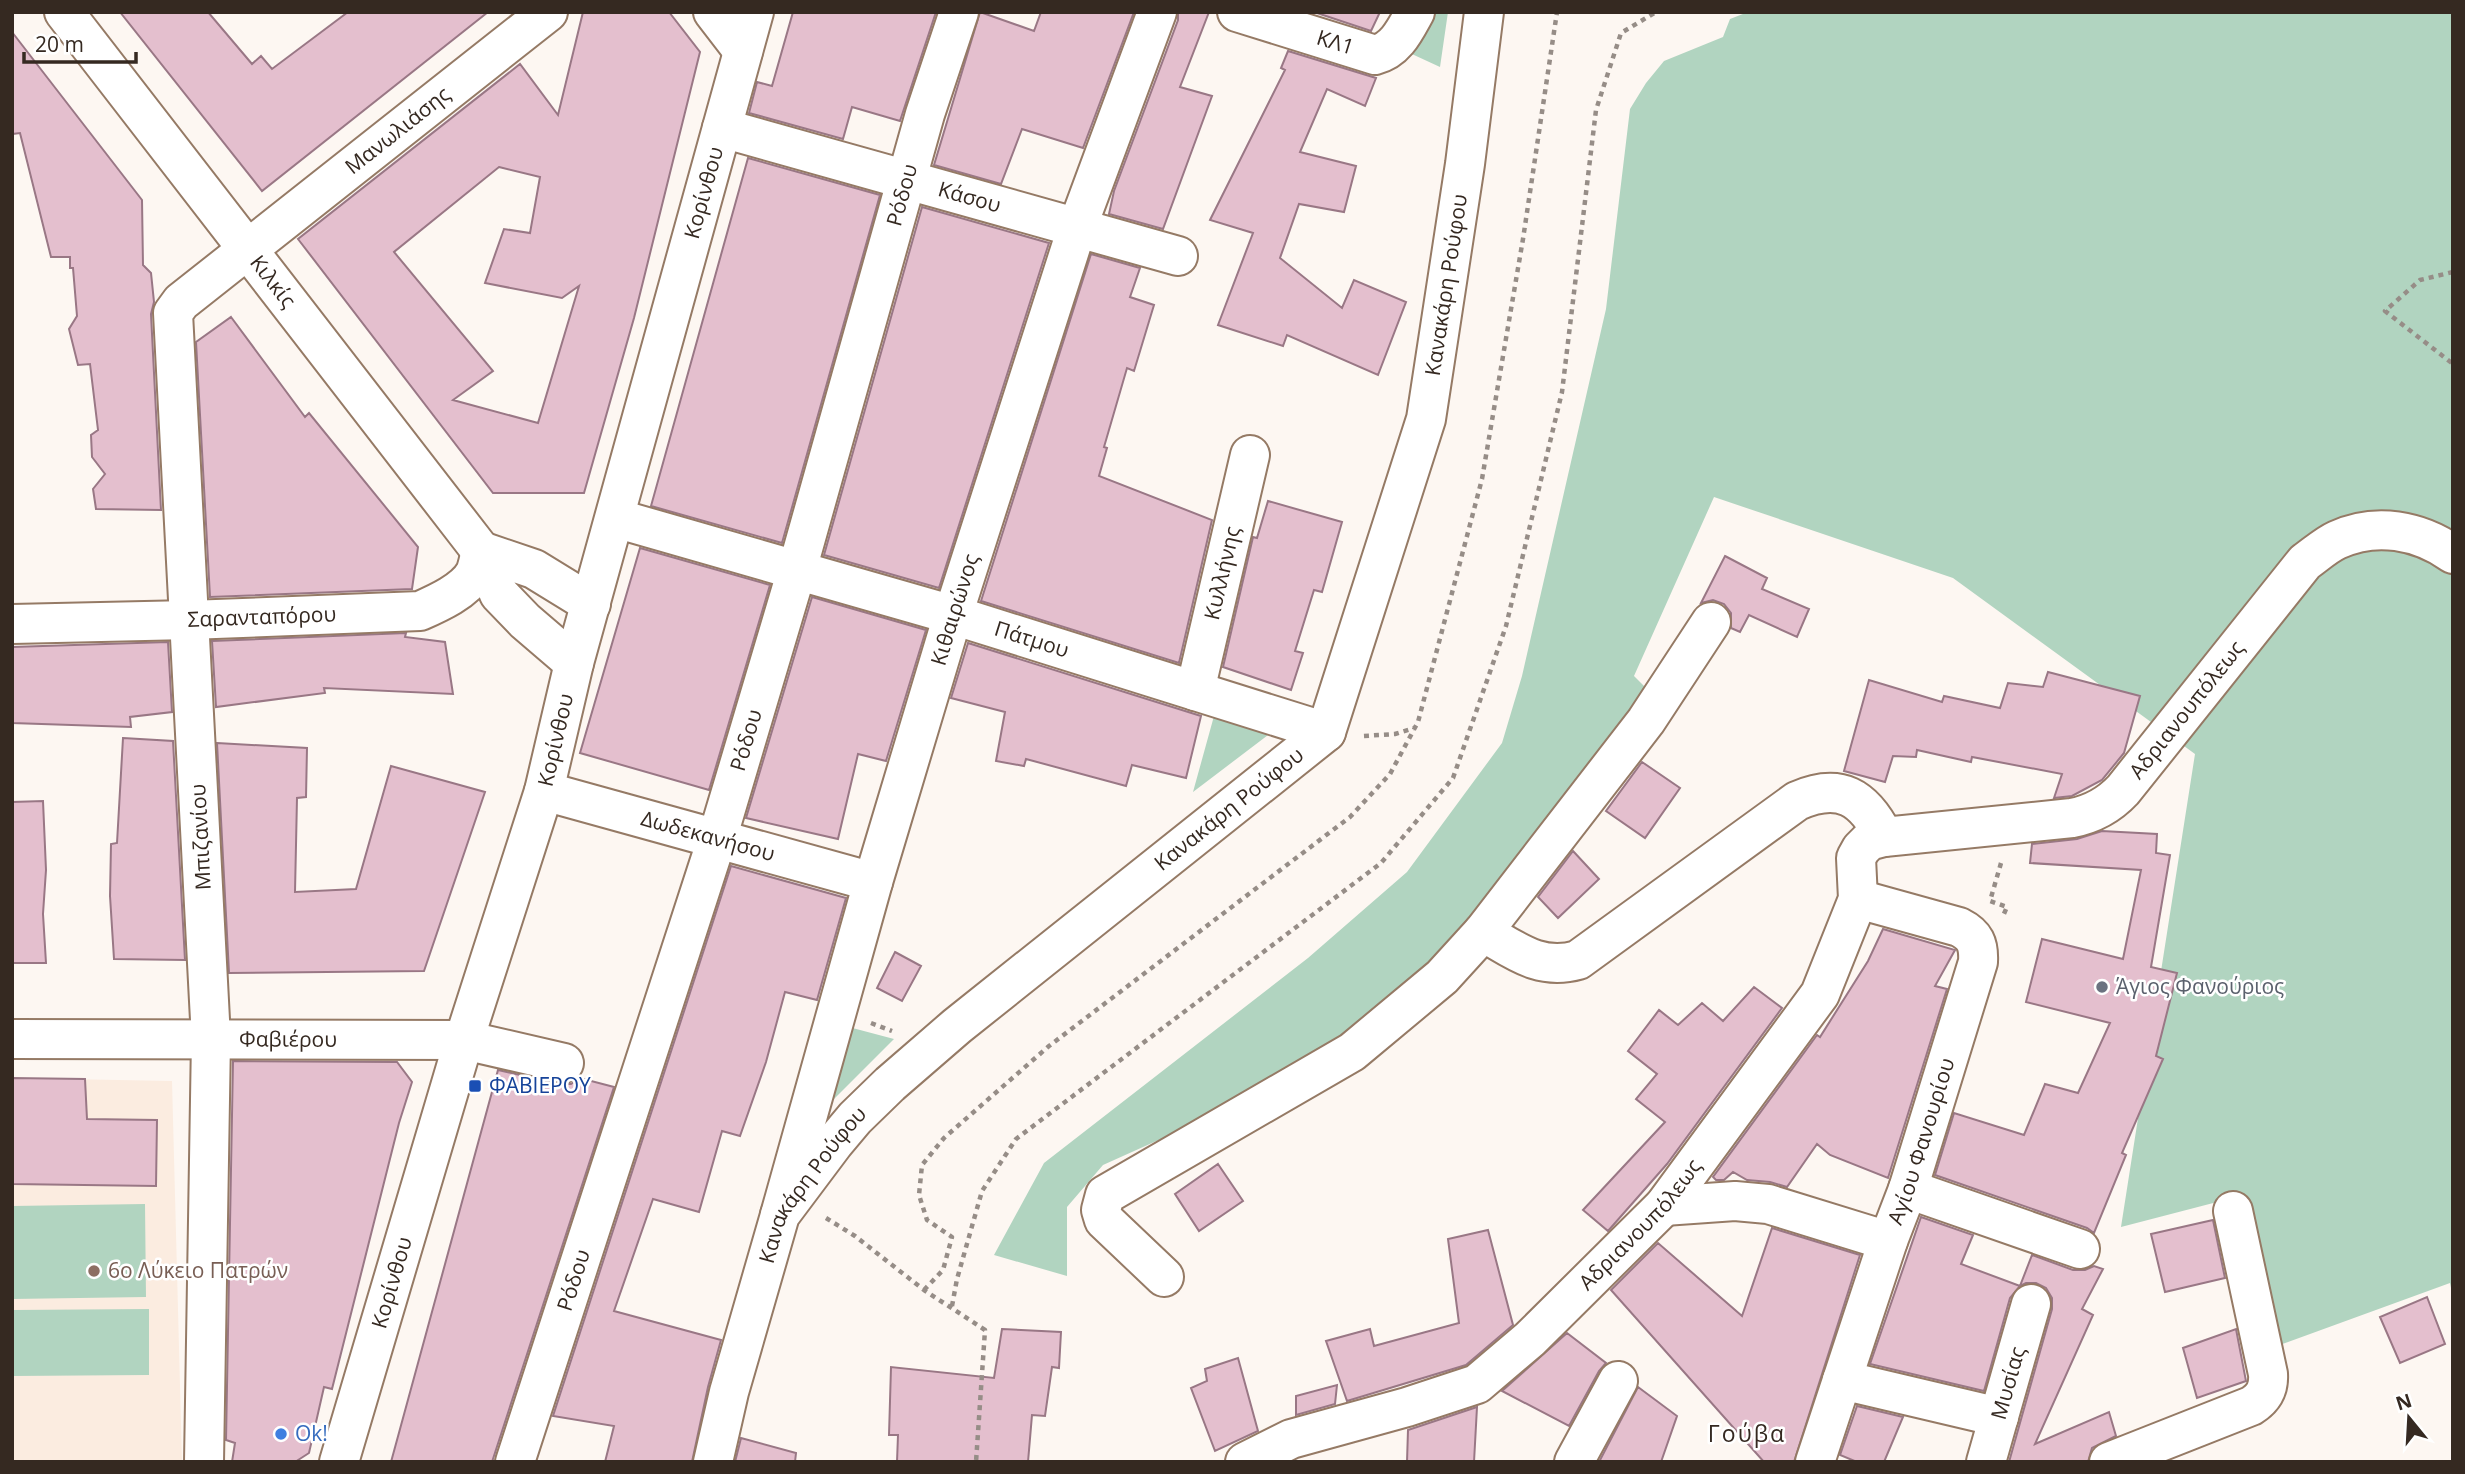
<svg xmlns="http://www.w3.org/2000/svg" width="2465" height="1474" font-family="'Open Sans',sans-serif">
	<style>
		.built { fill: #fbece0 }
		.green { fill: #b1d4c0 }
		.building { fill: #e4bfce; stroke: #997785; stroke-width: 2; fill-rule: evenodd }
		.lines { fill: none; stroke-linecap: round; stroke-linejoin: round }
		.minor-casing { stroke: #957a65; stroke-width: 42 }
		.major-casing { stroke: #957a65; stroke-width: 42 }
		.path { stroke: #968d87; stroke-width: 4.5; stroke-dasharray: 5 5; stroke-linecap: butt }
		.minor { stroke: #fff; stroke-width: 38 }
		.major { stroke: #fff; stroke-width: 38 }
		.worship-dot { fill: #6b7280; stroke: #fff; stroke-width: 2.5 }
		.transit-dot { fill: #1a4fb4; stroke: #fff; stroke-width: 2.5 }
		.education-dot { fill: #8d6e63; stroke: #fff; stroke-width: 2.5 }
		.shop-dot { fill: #3f7fe0; stroke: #fff; stroke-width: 2.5 }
		.labels { text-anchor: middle; stroke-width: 5; stroke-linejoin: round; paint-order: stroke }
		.street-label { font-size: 21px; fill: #352921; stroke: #fff }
		.worship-label { font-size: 21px; fill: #5b616d; stroke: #fff; text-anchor: start }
		.transit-label { font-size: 21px; fill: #164399; stroke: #fff; text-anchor: start }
		.education-label { font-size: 21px; fill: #785e54; stroke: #fff; text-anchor: start }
		.shop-label { font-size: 21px; fill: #366cbe; stroke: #fff; text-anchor: start }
		.neighbourhood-label { font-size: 23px; letter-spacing: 2px; fill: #352921; stroke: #fff }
	</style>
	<rect width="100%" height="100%" fill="#fdf7f2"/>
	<!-- built -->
	<path class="built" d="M12,1078l160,3 10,381h-170z"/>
	<!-- green -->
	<path class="green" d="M1425,12h23l-8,55 -39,-18z
		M1748,12h705v1286l-3,-15 -176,64 -30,-152 -123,32 74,-473 -242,-176 -239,-81 -80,179 16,16 -224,282 -80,68 -94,56 -149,67 -36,42v69l-73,-21 50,-92 264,-205 99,-86 95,-129 20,-67 84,-367 24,-200 16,-26 18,-22 59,-24 7,-18z
		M1214,716l58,16 -79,60z
		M845,1026l49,13 -71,71z
		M145,1204l1,93 -134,2v-93z
		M149,1309v66l-137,1v-66z"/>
	<!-- building -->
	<path class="building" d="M120,12h88l44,52 9,-8 11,13 76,-57h140l-226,179z
		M583,12h86l31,40 -66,266 -50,175h-91l-195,-254 222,-175 38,51zM499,167l41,10 -10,56 -26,-4 -19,54 77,15 17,-12 -41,137 -85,-23 40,-29 -99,-119z
		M793,12h143l-36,109 -48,-14 -9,32 -94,-26 8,-31 15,4z
		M980,12l54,19 7,-19h93l-51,136 -61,-19 -21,55 -67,-19z
		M1178,12h31l-29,75 32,9 -49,133 -54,-15 5,-23 64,-171z
		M1314,12h66l-9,19z
		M12,32l130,168 1,65 8,8 3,29 -3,12 10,196 -65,-1 -3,-20 12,-15 -13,-17 -1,-22 7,-5 -8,-66 -12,1 -9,-36 8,-13 -4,-48h-3v-11h-19l-31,-124 -8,1z
		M1288,51l88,27 -11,28 -38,-17 -27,63 56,14 -12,46 -45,-8 -19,54 62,50 12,-28 52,22 -28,73 -91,-40 -4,11 -65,-21 35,-92 -43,-13 75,-150 -4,-2z
		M748,158l132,37 -98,348 -131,-37z
		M922,207l127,36 -110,345 -115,-33z
		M1091,254l49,14 -10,29 24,8 -20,66 -7,-3 -23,79 3,1 -8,28 113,44 -33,143 -198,-62z
		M231,317l74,100 4,-4 109,134 -6,42 -202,8 -14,-255z
		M1268,501l74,21 -20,70 -8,-2 -19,61 8,2 -12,37 -68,-23 30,-130 4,1z
		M640,548l130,37 -61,205 -129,-37z
		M1725,556l42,22 -5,11 47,20 -12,28 -48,-22 -9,17 -9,-4v-15l-7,-9 -11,-4 -12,3z
		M812,597l114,33 -40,131 -28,-7 -20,85 -92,-21z
		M406,633l-1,4 40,5 8,52 -129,-6 1,5 -109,14 -4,-66z
		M168,642l4,70 -42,5 1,10 -119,-4v-76z
		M968,643l233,73 -15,62 -54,-13 -6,21 -100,-27 -2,7 -28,-5 9,-49 -54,-14z
		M2048,672l92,24 -16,57 -22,27 -30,16 -18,2 8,-24 -90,-17 -1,5 -54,-12 -1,7 -23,-1 -8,26 -41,-11 25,-91 73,22 2,-6 56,12 8,-25 35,4z
		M123,738l50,3 12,219 -71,-1 -4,-63 1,-52 6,-1z
		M217,743l90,5 -1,49 -9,1 -2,94 61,-3 35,-123 94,26 -61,179 -195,2z
		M1642,762l38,26 -35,50 -39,-27z
		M43,801l3,69 -3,44 3,49h-34v-161z
		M2102,831l55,3 -1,19 14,2 -19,112 26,6 -21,83 7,3 -41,94 4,2 -32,78 -7,-5 -152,-53 19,-62 70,22 21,-51 33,9 32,-70 -84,-21 16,-63 81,20 18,-89 -111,-7 2,-19 45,-5z
		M1573,851l26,28 -41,39 -20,-21z
		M731,866l115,32 -29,102 -32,-8 -19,70 -26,74 -18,-5 -23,81 -46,-13 -39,112 107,29 -13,47 -16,75h-87l9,-36 -61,-10z
		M1883,929l72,21 -20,36 12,3 -59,189 -58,-23 -13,-11 -30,43 -17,-5 -23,-2 -14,-8 -9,8h-8l-3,-3 104,-142 3,2 48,-76z
		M895,952l26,14 -19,35 -25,-13z
		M1754,987l28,21 -115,156 -59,67 -25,-21 82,-88 -29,-23 21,-25 -29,-23 31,-41 19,15 24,-22 21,18z
		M233,1061l164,1 15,20 -13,41 -67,266 -8,-2 -15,66 -14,9h-63l3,-19 -9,-3z
		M498,1070l61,14h12l9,-6 34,9 -122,375h-101z
		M12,1078l73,1 2,40 70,1 -1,66 -144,-2z
		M1218,1164l25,37 -44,30 -24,-37z
		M1921,1217l52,18 -12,29 59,22 -10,12 -26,93 -114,-27z
		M2213,1220l12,58 -60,14 -14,-58z
		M1772,1228l88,27 -66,207h-30l-153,-172 47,-47 84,73z
		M1488,1230l25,95 -47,40 -119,36 -21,-60 44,-12 4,17 85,-23 -11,-84z
		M2032,1255l41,15h12l9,-4 9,3 -21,40 11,6 -58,129 74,-32 7,24 -24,12 -4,14h-79l43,-153v-11l-6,-10 -10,-5h-10l-6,3z
		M2427,1297l18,47 -45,19 -20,-46z
		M1002,1329l59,3 -2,36 -7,-1 -7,49 -13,-1 -4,47h-131l1,-27h-9l2,-68 103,11z
		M2236,1329l10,52 -49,17 -14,-50z
		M1567,1333l39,30 -7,8 -30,55 -67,-35z
		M1238,1358l20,73 -43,20 -24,-63 16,-7 -2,-12z
		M1337,1385l-2,19 -39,11v-19z
		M1638,1387l39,29 -16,46h-62z
		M1857,1406l46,11 -19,45h-27l-17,-7z
		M1477,1407l-3,55h-67l1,-32z
		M741,1438l55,15 -1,9h-60z"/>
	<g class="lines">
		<defs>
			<g id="minor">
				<path id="s1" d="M64,12l417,539 18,43 26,27 49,42"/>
				<path d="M713,12l30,39"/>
				<path id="s2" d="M1237,12l138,43c21,-5 30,-25 40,-43"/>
				<path id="s3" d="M722,128l456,128"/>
				<path id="s4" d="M615,518l338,97 373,117"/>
				<path d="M481,551l53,18 57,35"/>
				<path d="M1711,622l-65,99 -163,211c32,18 56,39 95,28l219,-159c43,-19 67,-4 87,36"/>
				<path id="s5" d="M12,624l177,-4 231,-9c18,-8 45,-20 55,-38 3,-7 4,-15 6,-22"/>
				<path id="s6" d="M1195,691l55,-236"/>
				<path id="s7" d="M544,791l329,91"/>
				<path id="s8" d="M12,1039l452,1 100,23"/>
				<path d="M1908,1189l172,60"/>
				<path d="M1664,1206l71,-5 33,3 120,37"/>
				<path id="s9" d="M780,1215l93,-333 80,-267 124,-387 80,-216"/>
				<path d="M1164,1277l-60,-57 -3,-10 4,-15 247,-143 90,-75 41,-45"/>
				<path d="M1842,1380l157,37"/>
				<path id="s10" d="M204,1462l7,-423 -38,-726 8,-11 367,-290"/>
				<path id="s11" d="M515,1462l202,-623 80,-269 128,-456 34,-102"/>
				<path id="s12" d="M1245,1462l46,-23 116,-32 70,-23 53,-45 134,-133 156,-212 38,-95 -2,-41 5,-9 8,-8 15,-4 188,-19c21,-4 37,-13 51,-28l182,-228c10,-7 21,-17 32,-22 39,-18 82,-10 116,14"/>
				<path d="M1574,1462l44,-81"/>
				<path id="s13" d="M1815,1462l73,-221 20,-52 70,-227c1,-18 -3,-27 -19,-35l-101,-28"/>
				<path id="s14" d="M1986,1462l45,-158"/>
				<path d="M2109,1462l142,-56c13,-8 18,-17 17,-32l-35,-163"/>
			</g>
			<g id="major">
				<path id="s15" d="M339,1462l125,-422 80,-249 30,-128 180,-651"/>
				<path id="s16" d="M713,1462l16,-70 51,-177 54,-72 21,-25 35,-34 67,-58 369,-294 100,-313 39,-255 19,-152"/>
			</g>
		</defs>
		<!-- minor casing -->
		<use href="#minor" class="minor-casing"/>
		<!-- major casing -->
		<use href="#major" class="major-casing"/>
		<!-- path -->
		<path class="path" d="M2453,272l-33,8 -35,31 68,53
			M1364,736l31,-2 19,-6
			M2001,863l-11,38 17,6 -4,9
			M871,1023l21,8
			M826,1218l29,18 69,54 61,40 -9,132
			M924,1290l19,-20 9,-33 -25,-17 -8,-25 3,-30 22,-27 105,-92 301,-229 40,-43 28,-52 64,-243 41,-240 34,-227
			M952,1306l5,-27 25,-88 34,-52 365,-276 72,-85 53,-152 56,-234 34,-282 25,-77 35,-21"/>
		<!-- minor -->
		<use href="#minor" class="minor"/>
		<!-- major -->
		<use href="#major" class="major"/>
	</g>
	<!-- markers -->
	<circle class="worship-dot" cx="2102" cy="987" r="7"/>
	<rect class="transit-dot" x="468" y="1079" width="14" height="14" rx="3.5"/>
	<circle class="education-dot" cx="94" cy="1271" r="7"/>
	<circle class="shop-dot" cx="281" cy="1434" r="7"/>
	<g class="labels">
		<!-- street labels -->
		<g class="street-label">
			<text dy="7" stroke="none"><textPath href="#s2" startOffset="103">ΚΛ1</textPath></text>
			<text dy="7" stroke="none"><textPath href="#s10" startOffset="1440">Μανωλιάσης</textPath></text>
			<text dy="7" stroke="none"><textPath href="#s15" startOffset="1321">Κορίνθου</textPath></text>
			<text dy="7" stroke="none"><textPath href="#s11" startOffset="1325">Ρόδου</textPath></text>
			<text dy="7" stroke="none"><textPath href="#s3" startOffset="257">Κάσου</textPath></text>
			<text dy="7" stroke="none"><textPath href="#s1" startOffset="341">Κιλκίς</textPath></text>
			<text dy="7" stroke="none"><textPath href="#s16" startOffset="1452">Κανακάρη Ρούφου</textPath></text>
			<text dy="7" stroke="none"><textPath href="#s6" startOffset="121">Κυλλήνης</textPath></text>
			<text dy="7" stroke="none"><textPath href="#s9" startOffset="630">Κιθαιρώνος</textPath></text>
			<text dy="7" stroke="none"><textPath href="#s5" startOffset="250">Σαρανταπόρου</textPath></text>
			<text dy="7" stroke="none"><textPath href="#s4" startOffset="434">Πάτμου</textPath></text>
			<text dy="7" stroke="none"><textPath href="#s12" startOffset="1298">Αδριανουπόλεως</textPath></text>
			<text dy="7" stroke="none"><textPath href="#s15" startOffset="754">Κορίνθου</textPath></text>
			<text dy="7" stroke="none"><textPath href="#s11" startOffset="758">Ρόδου</textPath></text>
			<text dy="7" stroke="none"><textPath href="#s16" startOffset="864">Κανακάρη Ρούφου</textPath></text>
			<text transform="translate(201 837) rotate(-93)" y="7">Μπιζανίου</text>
			<text dy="7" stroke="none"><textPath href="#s7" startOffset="170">Δωδεκανήσου</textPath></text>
			<text dy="7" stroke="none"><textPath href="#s8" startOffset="276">Φαβιέρου</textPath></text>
			<text dy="7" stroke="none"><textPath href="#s13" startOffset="338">Αγίου Φανουρίου</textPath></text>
			<text dy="7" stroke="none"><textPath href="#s16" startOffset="298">Κανακάρη Ρούφου</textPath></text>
			<text dy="7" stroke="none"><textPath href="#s12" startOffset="474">Αδριανουπόλεως</textPath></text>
			<text dy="7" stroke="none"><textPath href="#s11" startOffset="191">Ρόδου</textPath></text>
			<text dy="7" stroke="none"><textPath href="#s15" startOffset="187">Κορίνθου</textPath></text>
			<text dy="7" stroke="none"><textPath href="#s14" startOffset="82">Μυσίας</textPath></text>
		</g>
		<!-- worship labels -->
		<g class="worship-label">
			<text x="2116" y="994">Άγιος Φανούριος</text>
		</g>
		<!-- transit labels -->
		<g class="transit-label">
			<text x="489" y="1093">ΦΑΒΙΕΡΟΥ</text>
		</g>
		<!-- education labels -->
		<g class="education-label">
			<text x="108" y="1278">6ο Λύκειο Πατρών</text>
		</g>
		<!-- shop labels -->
		<g class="shop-label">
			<text x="295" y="1441">Ok!</text>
		</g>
		<!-- neighbourhood labels -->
		<g class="neighbourhood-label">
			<text x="1747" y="1442">Γούβα</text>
		</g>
	</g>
	<!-- border -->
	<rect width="2465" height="1474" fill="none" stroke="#352921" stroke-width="28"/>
	<!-- north arrow -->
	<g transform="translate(2409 1418) rotate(342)" stroke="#ffffff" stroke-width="5" paint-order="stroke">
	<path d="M0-5L12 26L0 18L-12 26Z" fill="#352921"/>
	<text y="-10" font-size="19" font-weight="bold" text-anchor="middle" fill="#352921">N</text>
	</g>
	<!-- scale -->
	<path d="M24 52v10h112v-10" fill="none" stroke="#352921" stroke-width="3.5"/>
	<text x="35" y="52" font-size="21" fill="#352921" stroke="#ffffff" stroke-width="5" paint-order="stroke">20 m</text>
</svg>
